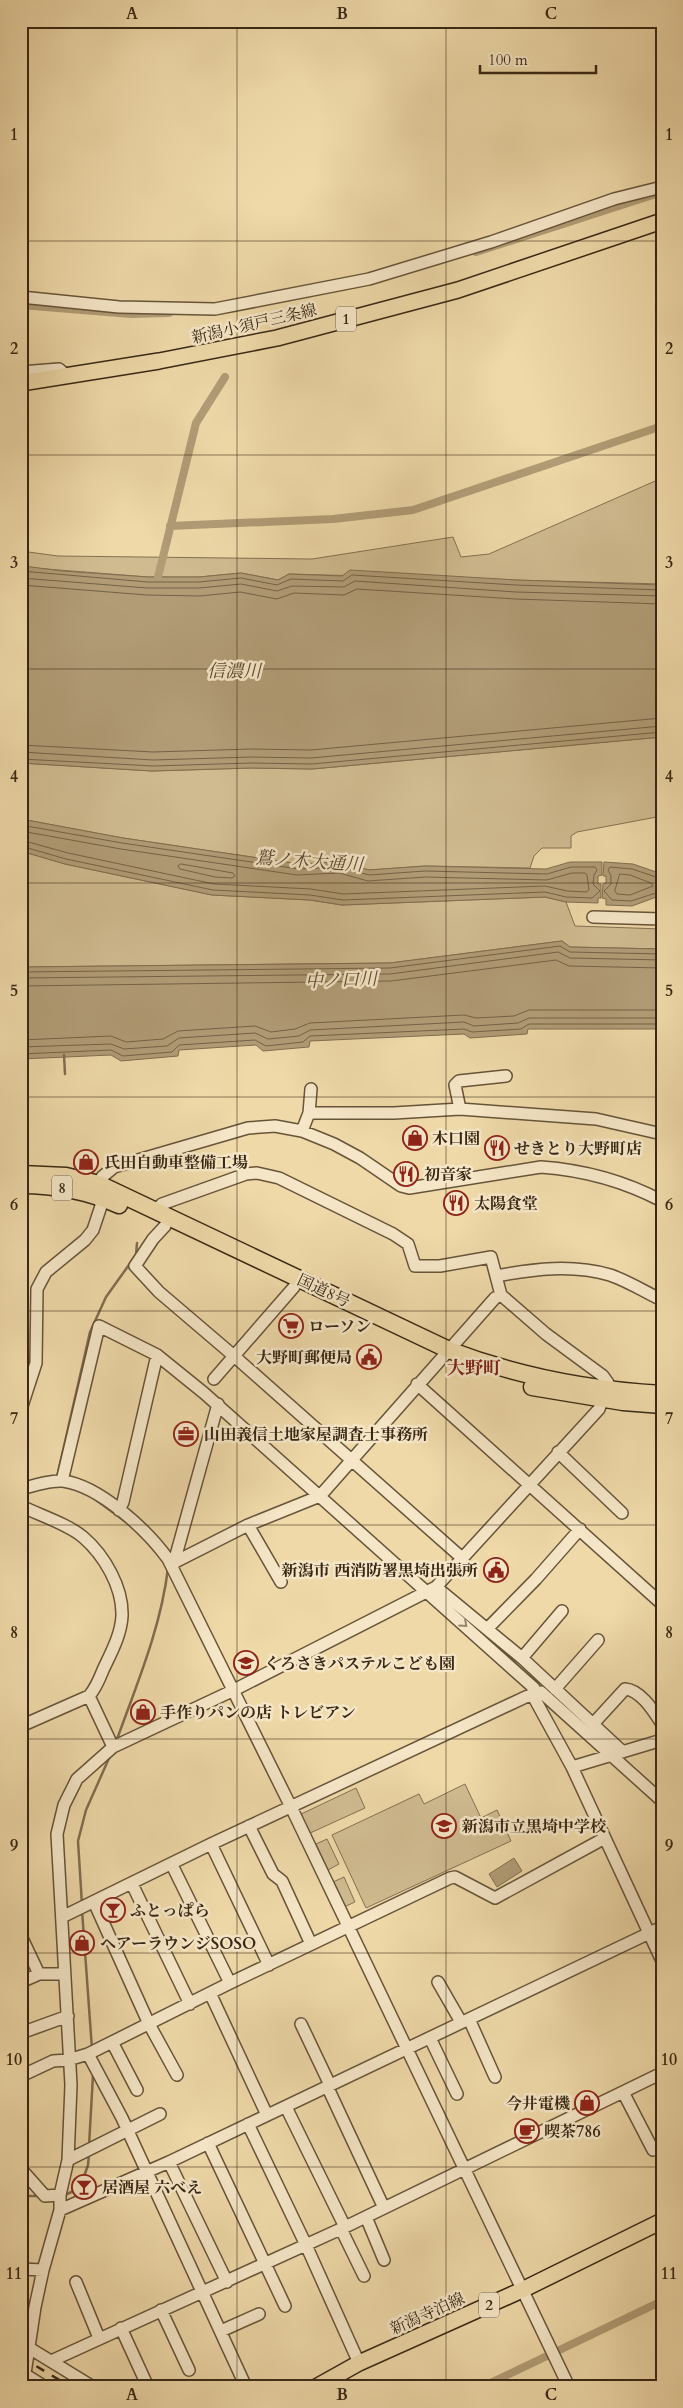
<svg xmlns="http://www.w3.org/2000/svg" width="683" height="2408" font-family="Cardo,'Noto Serif JP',serif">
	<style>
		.green { fill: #d0bb90; stroke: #847152 }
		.water { fill: #b19c76; stroke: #816d4f }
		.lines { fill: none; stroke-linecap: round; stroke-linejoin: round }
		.shore { stroke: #746245; stroke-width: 1 }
		.stream { stroke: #816d4f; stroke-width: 2.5 }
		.canal { stroke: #b19c76; stroke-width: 8 }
		.minor-casing { stroke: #665439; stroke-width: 14 }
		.major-casing { stroke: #382714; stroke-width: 18 }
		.highway-casing { stroke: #382714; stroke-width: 19 }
		.minor { stroke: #f5e6c7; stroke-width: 11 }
		.major { stroke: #efd9a9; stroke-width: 15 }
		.highway { stroke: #efd9a9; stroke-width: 16 }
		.rail { stroke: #382714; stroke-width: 2.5; stroke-dasharray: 9 9; stroke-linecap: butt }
		.oneway { stroke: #96866e }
		.grid { fill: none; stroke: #382714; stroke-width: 1; stroke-opacity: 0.55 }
		.labels { text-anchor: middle; stroke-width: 5; stroke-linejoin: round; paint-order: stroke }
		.shield { fill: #f5e6c7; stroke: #71604a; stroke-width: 1 }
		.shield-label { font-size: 15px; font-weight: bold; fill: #382714 }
		.street-label { font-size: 16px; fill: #382714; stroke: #f5e6c7 }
		.poi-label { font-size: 16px; font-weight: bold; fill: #382714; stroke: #f5e6c7; text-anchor: start }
		.water-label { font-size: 18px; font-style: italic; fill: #5c4a31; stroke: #f5e6c7 }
		.neighbourhood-label { font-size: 18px; font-weight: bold; fill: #7a1f14; stroke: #f5e6c7 }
		.neatline { fill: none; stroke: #382714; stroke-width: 2 }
		.grid-label { font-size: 16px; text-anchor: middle; font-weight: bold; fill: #382714 }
	</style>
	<rect width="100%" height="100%" fill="#efd9a9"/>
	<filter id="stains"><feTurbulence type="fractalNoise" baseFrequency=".004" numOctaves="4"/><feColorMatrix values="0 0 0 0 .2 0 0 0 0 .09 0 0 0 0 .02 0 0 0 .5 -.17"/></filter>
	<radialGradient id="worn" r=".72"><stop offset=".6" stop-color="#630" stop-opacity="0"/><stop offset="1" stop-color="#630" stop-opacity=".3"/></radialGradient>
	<!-- green -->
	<path class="green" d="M662,478v106l-373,-10 -11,6 -37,-7 -42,4h-51l-127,-10v-16l37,5 254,3 141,-22 8,20 28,-3z
		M662,737v79l-85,16 -6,4v12h-29l-8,8 -4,12 -105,-2 -56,4 -29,-8 -41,2 -176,-26 -102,-19v-56l131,8 99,-3 61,1z
		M21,851l44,13 147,31 98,5 32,5 203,-8 21,5 9,24 87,3v20l-92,-2 -8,-6 -172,22 -369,4z
		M465,1784l16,34 16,-8 14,31 -145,67 -34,-73 87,-41 5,10z
		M356,1788l9,20 -57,26 -9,-19z
		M327,1839l12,25 -11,6 -12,-26z
		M344,1877l11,25 -11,5 -11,-25z"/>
	<!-- water -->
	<path class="water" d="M24,566l38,5 86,6h51l42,-4 37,7 11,-6 53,2 8,-6 167,10 145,5v152l-350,32 -61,-1 -99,3 -131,-8v-196z
		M21,819l102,19 176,26 41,-2 29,8 56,-4 121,3 24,-7h32v13l-4,1v8h3v14h-3v5l-32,-1 -21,-5 -203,8 -32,-5 -98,-5 -147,-31 -44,-13z
		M604,862l29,2 29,10v21l-30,11 -26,-1v-6l-4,-1 1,-14 3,-1v-7h-3z
		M562,941l8,6 92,2v80h-134l-1,5 -57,4 -6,-4 -154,7 -1,6 -46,4 -7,-6 -77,5 -1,6 -57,5 -10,-6 -90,4v-92l369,-4z
		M514,1858l8,13 -25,16 -8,-13z"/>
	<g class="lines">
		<!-- shore -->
		<path class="shore" d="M21,571l127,11h51l42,-4 36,7 14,-6 52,2 9,-6 164,10 146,5
			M21,578l126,10h52l42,-4 36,7 15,-5 52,1 11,-6 161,11 146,4
			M21,585l126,10 53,1 40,-4 37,7 17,-6 50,2 13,-6 159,10 146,5
			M21,745l132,7 98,-3 60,1 351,-32
			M21,752l132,8 98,-3 60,1 351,-32
			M21,759l132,7 98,-3 61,1 350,-32
			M21,825l101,18 177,26 41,-2 29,8 56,-4 122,3 24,-7h24l2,3 -3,5 -1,9 7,7 -8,7 -26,-1 -21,-5 -202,8 -33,-5 -97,-5 -147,-31 -45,-13
			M21,831l100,18 176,26 42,-2 29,8 57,-4 122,3 25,-7h13l2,2 2,15 -3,2 -19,-1 -22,-5 -202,8 -32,-5 -97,-5 -146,-31 -47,-13
			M181,864l52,9 2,3 -3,2 -17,-1 -35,-8 -2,-3z
			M620,874l10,1 21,8 2,3 -23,9 -13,-1 -2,-3z
			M662,879l-30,-10 -22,-2 -2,3 3,6v8l-7,7 8,9 19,1 31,-10
			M21,972l369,-4 170,-22 10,6 92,2
			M21,978l369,-4 168,-22 12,6 92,2
			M21,986l370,-5 165,-21 13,6 93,2
			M21,1040l90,-4 15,6 37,-3 15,-8 77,-5 16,6 24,-3 15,-6 154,-8 12,3 38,-2 15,-6h133
			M21,1047l90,-3 13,5 43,-3 12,-8 76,-5 13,6 31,-3 11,-6 154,-8 10,4 44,-3 11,-5h133
			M21,1054l90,-4 12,6 49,-4 7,-7 76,-5 11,6 37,-4 7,-6 154,-7 8,3 49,-3 8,-5h133"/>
		<!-- stream -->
		<path class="stream" d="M64,1055l1,19
			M57,1477l33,-145 16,-35 30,-42 1,-12
			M96,1500l30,22
			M116,1742c20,-56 45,-114 52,-174
			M82,1905l-4,-64 8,-31 24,-54
			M82,1910l10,139
			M89,2146l4,-71
			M65,2195l15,-7 8,-23 1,-11
			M21,2196h18"/>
		<!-- canal -->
		<path class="canal" d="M476,252l186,-60
			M21,305l110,9 38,-1
			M170,526l163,-7 80,-9 249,-84
			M158,577l38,-154 29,-46
			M482,2387l180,-86"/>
		<defs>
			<path id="minor" d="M21,297l98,10 96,2 154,-30 122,-37 123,-43 48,-12
				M21,372l38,-3 8,7
				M593,917l69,2
				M460,1109l-5,-24 4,-4 47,-5
				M309,1113h85l66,-4 136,10 66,15
				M302,1131l7,-18 2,-24
				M165,1226l-12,13 -18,27 24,26 75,64 228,202
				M496,1276c38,-7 76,-12 114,-1 18,6 35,17 52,25
				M214,1379l80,-92
				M417,1384l245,220
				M21,1409l15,-46 1,-74 9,-17 39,-32 8,-10 8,-24 -2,-22 3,-7 12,-10 134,-39 27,-2 27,5 32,13 26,14 41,28 8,2 132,-21c42,3 83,14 121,34
				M662,1413v38
				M558,1452l64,61
				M62,1481l37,-155 58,29 47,38 330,295 -2,6 40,73 90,194
				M21,1489c13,-4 30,-9 42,-8 37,5 84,49 105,78l123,248 278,580
				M21,1506c18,9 47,18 62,31 21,18 40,50 39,79 -1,19 -11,37 -19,54 -4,10 -7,18 -14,26l-68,30
				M119,1510l4,-8 34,-147
				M248,1525l33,57
				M175,1562l73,-37 72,-29 175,-198 6,-3
				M173,1566l45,-162
				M436,1587l86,71 101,94
				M488,1628l48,-49 44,-50
				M522,1658l40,-47
				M555,1689l43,-49
				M89,1696l24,51
				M593,1724l32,-35c16,1 29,23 37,35
				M572,1767l90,-27
				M249,1826l24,48 9,7 29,63
				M211,1844l58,121
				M172,1865l58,118
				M132,1884l58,120
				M94,1902l55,122 28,51
				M62,1917l149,-73 321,-150 9,-2 121,109
				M21,1936l18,38
				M21,1982l18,-8h25
				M438,1982l23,40
				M210,1993l57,122
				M469,2019l26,58
				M301,2024l29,61
				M21,2033l47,-17
				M430,2038l27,56
				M112,2042l25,48
				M88,2054l34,64 124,269
				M21,2076l32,-15 15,-1 20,-6 142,-71 220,-105 5,-1 40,21 108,-59
				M327,2086l57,122
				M623,2092l30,58
				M286,2107l59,120
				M248,2124l58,121 53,118
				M208,2143l77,163
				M68,2160l92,-46
				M169,2162l58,120
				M21,2169l24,27 15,-1
				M60,2210l109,-48 493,-235
				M366,2217l18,43
				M341,2229l23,47
				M21,2269l22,1
				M76,2282l23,56
				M161,2310l28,60
				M121,2328l27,59
				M221,2331l38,-17
				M21,2343l72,44
				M51,2361l294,-134 317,-154
				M21,2372l24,15
				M23,2387l12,-80 8,-37 17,-60v-15l8,-35 3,-75 -14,-251 7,-29 13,-26 36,-32 119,-56 204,-104 163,-178 9,-26 -5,-7 -57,-42 -45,-39 -10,-38 -51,9h-25l-7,-22 -15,-10 -114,-56 -22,-5 -11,1 -84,30 -6,6"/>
			<path id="major" d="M21,383l138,-22 118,-23 181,-48 204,-69
				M316,2387l43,-24 163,-73 140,-69"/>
			<path id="highway" d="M21,1174l45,2 33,8 350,166c68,26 140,40 213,44
				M21,1185c34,0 67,6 98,20
				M532,1387l91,15 39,3"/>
		</defs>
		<!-- minor casing -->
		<use href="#minor" class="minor-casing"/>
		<!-- major casing -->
		<use href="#major" class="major-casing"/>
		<!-- highway casing -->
		<use href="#highway" class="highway-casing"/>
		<!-- minor -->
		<use href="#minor" class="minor"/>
		<!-- major -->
		<use href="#major" class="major"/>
		<!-- highway -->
		<use href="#highway" class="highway"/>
		<!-- rail -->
		<path class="rail" d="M21,2357l50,30"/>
	</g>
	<!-- one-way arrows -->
	<defs><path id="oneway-chevron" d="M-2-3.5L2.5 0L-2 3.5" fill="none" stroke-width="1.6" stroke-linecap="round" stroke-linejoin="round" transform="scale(1.25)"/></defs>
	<use class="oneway" href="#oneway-chevron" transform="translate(464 1624) rotate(42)"/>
	<!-- grid -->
	<path class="grid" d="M237,21v2366M446,21v2366M21,241h641M21,455h641M21,669h641M21,883h641M21,1097h641M21,1311h641M21,1525h641M21,1739h641M21,1953h641M21,2167h641"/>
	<!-- icons -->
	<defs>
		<symbol id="shop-ring" viewBox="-11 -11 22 22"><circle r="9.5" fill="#f5e6c7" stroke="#8f2418" stroke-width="1.5"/><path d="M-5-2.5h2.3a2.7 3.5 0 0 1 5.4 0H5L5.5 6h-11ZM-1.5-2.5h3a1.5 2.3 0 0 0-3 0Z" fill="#8f2418"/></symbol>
		<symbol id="restaurant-ring" viewBox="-11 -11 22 22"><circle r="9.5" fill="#f5e6c7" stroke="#8f2418" stroke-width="1.5"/><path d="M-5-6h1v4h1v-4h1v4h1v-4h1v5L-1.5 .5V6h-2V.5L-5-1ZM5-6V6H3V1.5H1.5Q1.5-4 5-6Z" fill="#8f2418"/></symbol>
		<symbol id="supermarket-ring" viewBox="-11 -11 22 22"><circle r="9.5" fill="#f5e6c7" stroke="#8f2418" stroke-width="1.5"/><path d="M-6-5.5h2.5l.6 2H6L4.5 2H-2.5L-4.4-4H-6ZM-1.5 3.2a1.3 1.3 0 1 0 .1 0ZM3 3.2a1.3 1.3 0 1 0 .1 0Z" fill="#8f2418"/></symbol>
		<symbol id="civic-ring" viewBox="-11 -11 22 22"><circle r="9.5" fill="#f5e6c7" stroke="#8f2418" stroke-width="1.5"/><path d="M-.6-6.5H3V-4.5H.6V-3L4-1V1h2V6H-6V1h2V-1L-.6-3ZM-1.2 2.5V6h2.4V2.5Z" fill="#8f2418"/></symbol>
		<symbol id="office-ring" viewBox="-11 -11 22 22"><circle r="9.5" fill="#f5e6c7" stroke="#8f2418" stroke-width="1.5"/><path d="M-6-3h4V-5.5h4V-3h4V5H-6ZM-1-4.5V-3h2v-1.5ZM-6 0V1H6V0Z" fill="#8f2418"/></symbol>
		<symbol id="school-ring" viewBox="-11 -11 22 22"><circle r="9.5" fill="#f5e6c7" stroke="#8f2418" stroke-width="1.5"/><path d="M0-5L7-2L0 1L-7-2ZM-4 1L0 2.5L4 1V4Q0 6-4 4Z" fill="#8f2418"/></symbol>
		<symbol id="bar-ring" viewBox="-11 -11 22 22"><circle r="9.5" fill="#f5e6c7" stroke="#8f2418" stroke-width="1.5"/><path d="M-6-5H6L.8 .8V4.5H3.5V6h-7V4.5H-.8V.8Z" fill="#8f2418"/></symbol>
		<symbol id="cafe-ring" viewBox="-11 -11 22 22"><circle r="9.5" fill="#f5e6c7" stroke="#8f2418" stroke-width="1.5"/><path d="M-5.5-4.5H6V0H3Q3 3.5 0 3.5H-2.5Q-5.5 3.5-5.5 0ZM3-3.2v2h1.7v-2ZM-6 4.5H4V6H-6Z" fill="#8f2418"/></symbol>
	</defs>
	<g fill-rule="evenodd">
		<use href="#shop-ring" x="401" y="1124" width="28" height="28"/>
		<use href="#restaurant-ring" x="483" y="1134" width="28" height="28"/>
		<use href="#shop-ring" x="72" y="1148" width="28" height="28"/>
		<use href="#restaurant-ring" x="392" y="1160" width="28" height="28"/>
		<use href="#restaurant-ring" x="442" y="1189" width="28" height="28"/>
		<use href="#supermarket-ring" x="277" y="1312" width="28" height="28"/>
		<use href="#civic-ring" x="355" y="1343" width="28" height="28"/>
		<use href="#office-ring" x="172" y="1420" width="28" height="28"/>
		<use href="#civic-ring" x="482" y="1556" width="28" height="28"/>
		<use href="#school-ring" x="232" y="1649" width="28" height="28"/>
		<use href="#shop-ring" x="129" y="1698" width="28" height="28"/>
		<use href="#school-ring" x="430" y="1812" width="28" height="28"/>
		<use href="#bar-ring" x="99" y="1896" width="28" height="28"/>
		<use href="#shop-ring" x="68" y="1929" width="28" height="28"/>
		<use href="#shop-ring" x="573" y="2089" width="28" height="28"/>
		<use href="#cafe-ring" x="513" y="2117" width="28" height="28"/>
		<use href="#bar-ring" x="70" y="2173" width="28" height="28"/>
	</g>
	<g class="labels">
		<!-- shield labels -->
		<g class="shield">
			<rect x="336" y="306.5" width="20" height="25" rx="4"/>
			<rect x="52" y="1175.5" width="20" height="25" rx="4"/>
			<rect x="479" y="2292.5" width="20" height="25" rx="4"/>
		</g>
		<g class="shield-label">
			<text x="346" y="324">1</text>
			<text x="62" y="1193">8</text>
			<text x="489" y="2310">2</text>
		</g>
		<!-- street labels -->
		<g class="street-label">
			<text transform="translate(254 323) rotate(-13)" y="6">新潟小須戸三条線</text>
			<text transform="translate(324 1290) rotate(25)" y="6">国道8号</text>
			<text transform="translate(427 2313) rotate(-24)" y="6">新潟寺泊線</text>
		</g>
		<!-- poi labels -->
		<g class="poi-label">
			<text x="432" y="1144">木口園</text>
			<text x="514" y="1154">せきとり大野町店</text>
			<text x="104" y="1168">氏田自動車整備工場</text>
			<text x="424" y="1180">初音家</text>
			<text x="474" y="1209">太陽食堂</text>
			<text x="308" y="1332">ローソン</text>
			<text x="352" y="1363" text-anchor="end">大野町郵便局</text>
			<text x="204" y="1440">山田義信土地家屋調査士事務所</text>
			<text x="478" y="1576" text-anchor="end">新潟市 西消防署黒埼出張所</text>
			<text x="264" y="1669">くろさきパステルこども園</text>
			<text x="160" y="1718">手作りパンの店 トレビアン</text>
			<text x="462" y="1832">新潟市立黒埼中学校</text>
			<text x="130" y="1916">ふとっぱら</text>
			<text x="100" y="1949">ヘアーラウンジSOSO</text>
			<text x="570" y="2109" text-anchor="end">今井電機</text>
			<text x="544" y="2137">喫茶786</text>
			<text x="102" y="2193">居酒屋 六べえ</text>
		</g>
		<!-- water labels -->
		<g class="water-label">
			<text x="234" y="677">信濃川</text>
			<text transform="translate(309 861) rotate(4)" y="6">鷲ノ木大通川</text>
			<text transform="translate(341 980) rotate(-2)" y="6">中ノ口川</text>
		</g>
		<!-- neighbourhood labels -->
		<g class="neighbourhood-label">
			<text x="474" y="1374">大野町</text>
		</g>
	</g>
	<!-- margin -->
	<rect width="683" height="2408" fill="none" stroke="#efd9a9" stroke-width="55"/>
	<!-- scale -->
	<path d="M480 65v8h116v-8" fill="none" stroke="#382714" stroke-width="2.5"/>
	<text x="488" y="65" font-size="15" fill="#382714" stroke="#f5e6c7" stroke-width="4" paint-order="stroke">100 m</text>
	<rect x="28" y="28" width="628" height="2352" class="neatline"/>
	<g class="grid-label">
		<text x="132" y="19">A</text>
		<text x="342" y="19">B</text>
		<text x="551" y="19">C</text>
		<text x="14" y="140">1</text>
		<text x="669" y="140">1</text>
		<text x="14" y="354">2</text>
		<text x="669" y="354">2</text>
		<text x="14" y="568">3</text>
		<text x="669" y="568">3</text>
		<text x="14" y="782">4</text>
		<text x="669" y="782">4</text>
		<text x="14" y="996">5</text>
		<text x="669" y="996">5</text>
		<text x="14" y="1210">6</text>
		<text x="669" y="1210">6</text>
		<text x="14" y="1424">7</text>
		<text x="669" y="1424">7</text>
		<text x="14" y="1638">8</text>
		<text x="669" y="1638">8</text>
		<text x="14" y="1851">9</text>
		<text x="669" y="1851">9</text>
		<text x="14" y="2065">10</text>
		<text x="669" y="2065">10</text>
		<text x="14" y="2279">11</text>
		<text x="669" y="2279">11</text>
		<text x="132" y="2400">A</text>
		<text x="342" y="2400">B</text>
		<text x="551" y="2400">C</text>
	</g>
	<rect width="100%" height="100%" filter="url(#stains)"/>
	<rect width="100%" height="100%" fill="url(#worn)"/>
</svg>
